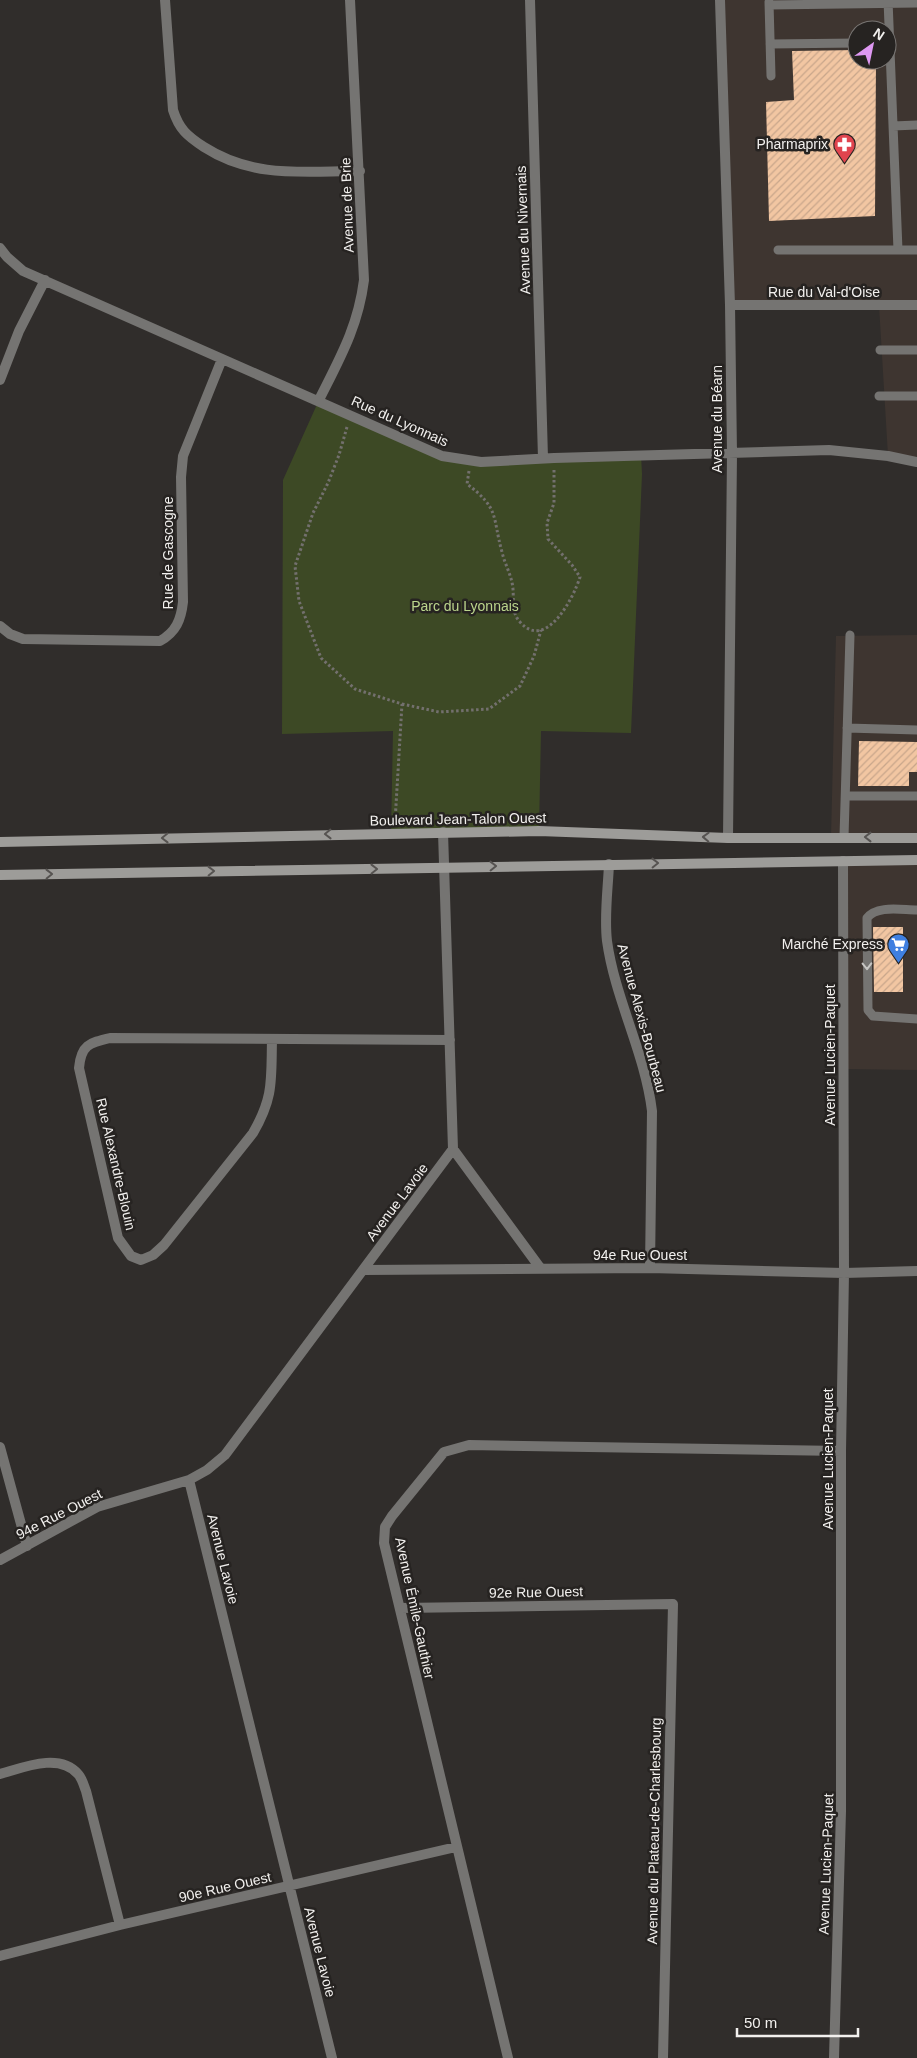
<svg xmlns="http://www.w3.org/2000/svg" width="917" height="2058" font-family="Helvetica,sans-serif">
	<style>
		.built { fill: #3e3530; fill-rule: evenodd }
		.park { fill: #3d4925 }
		.building { fill: url(#building-hatch) }
		.lines { fill: none; stroke-linecap: round; stroke-linejoin: round }
		.path { stroke: #73706e; stroke-width: 3; stroke-dasharray: 2.5 2.5; stroke-linecap: butt }
		.lane { stroke: #757472; stroke-width: 9 }
		.street { stroke: #757472; stroke-width: 10 }
		.secondary { stroke: #9d9c99; stroke-width: 10 }
		.oneway { stroke: #565351 }
		.oneway2 { stroke: #c6c5c3 }
		.labels { text-anchor: middle; stroke-width: 5; stroke-linejoin: round; paint-order: stroke }
		.poi-label { font-size: 14px; fill: #f2f0ee; stroke: #262321; text-anchor: end }
		.street-label { font-size: 14px; fill: #f2f0ee; stroke: #262321 }
		.park-label { font-size: 14px; fill: #bbd58c; stroke: #262321 }
	</style>
	<defs>
		<pattern id="building-hatch" width="6" height="6" patternUnits="userSpaceOnUse" patternTransform="scale(1.25)"><rect width="6" height="6" fill="#f2c6a2"/><path d="M-1 1l2-2M0 6l6-6M5 7l2-2" fill="none" stroke="#c8a68b"/></pattern>
	</defs>
	<rect width="100%" height="100%" fill="#302d2b"/>
	<!-- built -->
	<path class="built" d="M720,0h197v462l-29,-6 -9,-151h-149zM857,30h30v30h-30z
		M917,635v203l-86,-1 5,-201z
		M917,860v210l-73,-1 -1,-208z"/>
	<!-- park -->
	<path class="park" d="M319,400l123,55 39,7 160,-7 1,19 -11,259 -90,-2 -2,100 -148,2 2,-102 -111,3 1,-254z"/>
	<!-- building -->
	<path class="building" d="M857,50v10h19l-1,156 -106,5 -3,-119 28,-2 -2,-49z
		M859,741l58,1v30h-8v14h-51z
		M873,927h30v65h-29z"/>
	<g class="lines">
		<!-- path -->
		<path class="path" d="M347,427l-8,28 -11,28 -15,30 -18,53 4,35 22,57 34,31 47,15 -7,118
			M469,471l-2,13c33,25 25,32 35,68 3,13 10,24 11,37 1,12 -2,23 7,33 26,30 54,-25 60,-45l-8,-12 -24,-26 -1,-16 7,-20v-34
			M402,704l37,8 50,-3 31,-23 14,-30 7,-26"/>
		<!-- lane -->
		<path class="lane" d="M888,0l10,250h19
			M769,2l2,74
			M769,5l148,-2
			M770,44l87,-1
			M893,126l24,-1
			M778,250h120
			M880,350h37
			M879,396h38
			M847,728l70,2
			M846,796h71
			M844,837l6,-202
			M917,910c-16,0 -40,-5 -50,8l1,92 5,6 44,3"/>
		<!-- street -->
		<path class="street" d="M165,0l8,110c6,19 14,26 31,37 50,32 100,24 156,24
			M530,0l13,458
			M720,0l10,305 2,149 -4,384
			M0,248l7,9 16,14 419,185 39,6 73,-4 275,-8 59,6 29,6
			M730,305h187
			M0,380l19,-49 26,-51
			M319,400c21,-42 39,-73 45,-120l-14,-280
			M0,626l10,8 13,5 137,2c16,-9 21,-21 23,-39l-2,-125 2,-21 39,-97
			M609,864c-1,25 -5,52 -2,77 8,58 38,112 45,170l-2,157
			M272,1040c-1,40 2,57 -19,93l-89,112 -11,10 -12,5 -10,-4 -13,-18 -39,-170c2,-23 10,-25 31,-30l340,2
			M453,1149l88,120
			M364,1270l286,-2 194,5 73,-2
			M0,1447l27,99
			M0,1560l97,-53 92,-27
			M400,1608l273,-4 -10,454
			M0,1774c22,-6 59,-22 78,0 4,4 6,12 8,17l34,134
			M0,1956l120,-31 336,-78
			M332,2058l-143,-578 18,-10 18,-15 228,-306 -10,-317
			M508,2058l-124,-515 1,-16 7,-11 52,-64 25,-7 372,6
			M834,2058l7,-247v-360l3,-178 -1,-412"/>
		<!-- secondary -->
		<path class="secondary" d="M0,842l539,-11 189,7h189
			M0,875l917,-15"/>
	</g>
	<!-- one-way arrows -->
	<defs><path id="oneway-chevron" d="M-2-3.5L2.5 0L-2 3.5" fill="none" stroke-width="1.6" stroke-linecap="round" stroke-linejoin="round" transform="scale(1.25)"/></defs>
	<g class="oneway">
		<use href="#oneway-chevron" transform="translate(328 834) rotate(179)"/>
		<use href="#oneway-chevron" transform="translate(706 837) rotate(-178)"/>
		<use href="#oneway-chevron" transform="translate(868 837) rotate(-180)"/>
		<use href="#oneway-chevron" transform="translate(165 838) rotate(179)"/>
		<use href="#oneway-chevron" transform="translate(655 863) rotate(-1)"/>
		<use href="#oneway-chevron" transform="translate(493 866) rotate(-1)"/>
		<use href="#oneway-chevron" transform="translate(374 869) rotate(-1)"/>
		<use href="#oneway-chevron" transform="translate(211 871) rotate(-1)"/>
		<use href="#oneway-chevron" transform="translate(49 874) rotate(-1)"/>
	</g>
	<use class="oneway2" href="#oneway-chevron" transform="translate(867 966) rotate(89)"/>
	<!-- icons -->
	<defs>
		<symbol id="pharmacy-pin" viewBox="-11 -11 22 30"><path d="M0 17L-7.5 6A9.5 9.5 0 1 1 7.5 6Z" fill="#e0444e" stroke="#262321"/><path d="M-2-6h4v4h4v4h-4v4h-4v-4h-4v-4h4Z" fill="#fff"/></symbol>
		<symbol id="supermarket-pin" viewBox="-11 -11 22 30"><path d="M0 17L-7.5 6A9.5 9.5 0 1 1 7.5 6Z" fill="#3f7fe0" stroke="#262321"/><path d="M-6-5.5h2.5l.6 2H6L4.5 2H-2.5L-4.4-4H-6ZM-1.5 3.2a1.3 1.3 0 1 0 .1 0ZM3 3.2a1.3 1.3 0 1 0 .1 0Z" fill="#fff"/></symbol>
	</defs>
	<g fill-rule="evenodd">
		<use href="#pharmacy-pin" x="832" y="132" width="25" height="34"/>
		<use href="#supermarket-pin" x="886" y="932" width="25" height="34"/>
	</g>
	<g class="labels">
		<!-- poi labels -->
		<g class="poi-label">
			<text x="828" y="149">Pharmaprix</text>
			<text x="883" y="949">Marché Express</text>
		</g>
		<!-- street labels -->
		<g class="street-label">
			<text transform="translate(347 205) rotate(-92)" y="5">Avenue de Brie</text>
			<text transform="translate(523 230) rotate(-92)" y="5">Avenue du Nivernais</text>
			<text x="824" y="297">Rue du Val-d'Oise</text>
			<text transform="translate(717 419) rotate(-90)" y="5">Avenue du Béarn</text>
			<text transform="translate(400 421) rotate(24)" y="5">Rue du Lyonnais</text>
			<text transform="translate(168 553) rotate(-90)" y="5">Rue de Gascogne</text>
			<text transform="translate(458 819) rotate(-1)" y="5">Boulevard Jean-Talon Ouest</text>
			<text transform="translate(642 1018) rotate(75)" y="5">Avenue Alexis-Bourbeau</text>
			<text transform="translate(830 1055) rotate(-90)" y="5">Avenue Lucien-Paquet</text>
			<text transform="translate(116 1164) rotate(77)" y="5">Rue Alexandre-Blouin</text>
			<text transform="translate(397 1202) rotate(-53)" y="5">Avenue Lavoie</text>
			<text x="640" y="1260">94e Rue Ouest</text>
			<text transform="translate(828 1459) rotate(-90)" y="5">Avenue Lucien-Paquet</text>
			<text transform="translate(59 1514) rotate(-27)" y="5">94e Rue Ouest</text>
			<text transform="translate(223 1559) rotate(76)" y="5">Avenue Lavoie</text>
			<text transform="translate(536 1592) rotate(-1)" y="5">92e Rue Ouest</text>
			<text transform="translate(415 1608) rotate(78)" y="5">Avenue Émile-Gauthier</text>
			<text transform="translate(654 1831) rotate(-89)" y="5">Avenue du Plateau-de-Charlesbourg</text>
			<text transform="translate(826 1864) rotate(-88)" y="5">Avenue Lucien-Paquet</text>
			<text transform="translate(225 1887) rotate(-13)" y="5">90e Rue Ouest</text>
			<text transform="translate(320 1952) rotate(76)" y="5">Avenue Lavoie</text>
		</g>
		<!-- park labels -->
		<g class="park-label">
			<text x="465" y="611">Parc du Lyonnais</text>
		</g>
	</g>
	<!-- north arrow -->
	<g transform="translate(872 45) rotate(33)"><circle r="24" fill="#262321" stroke="#787573"/>
	<path d="M0-4L9 19L0 12L-9 19Z" fill="#de98f2"/>
	<text y="-8" font-size="14" font-weight="bold" text-anchor="middle" fill="#f2f0ee">N</text>
	</g>
	<!-- scale -->
	<path d="M737 2028v8h121v-8" fill="none" stroke="#f2f0ee" stroke-width="2.5"/>
	<text x="744" y="2028" font-size="15" fill="#f2f0ee" stroke="#262321" stroke-width="4" paint-order="stroke">50 m</text>
</svg>
